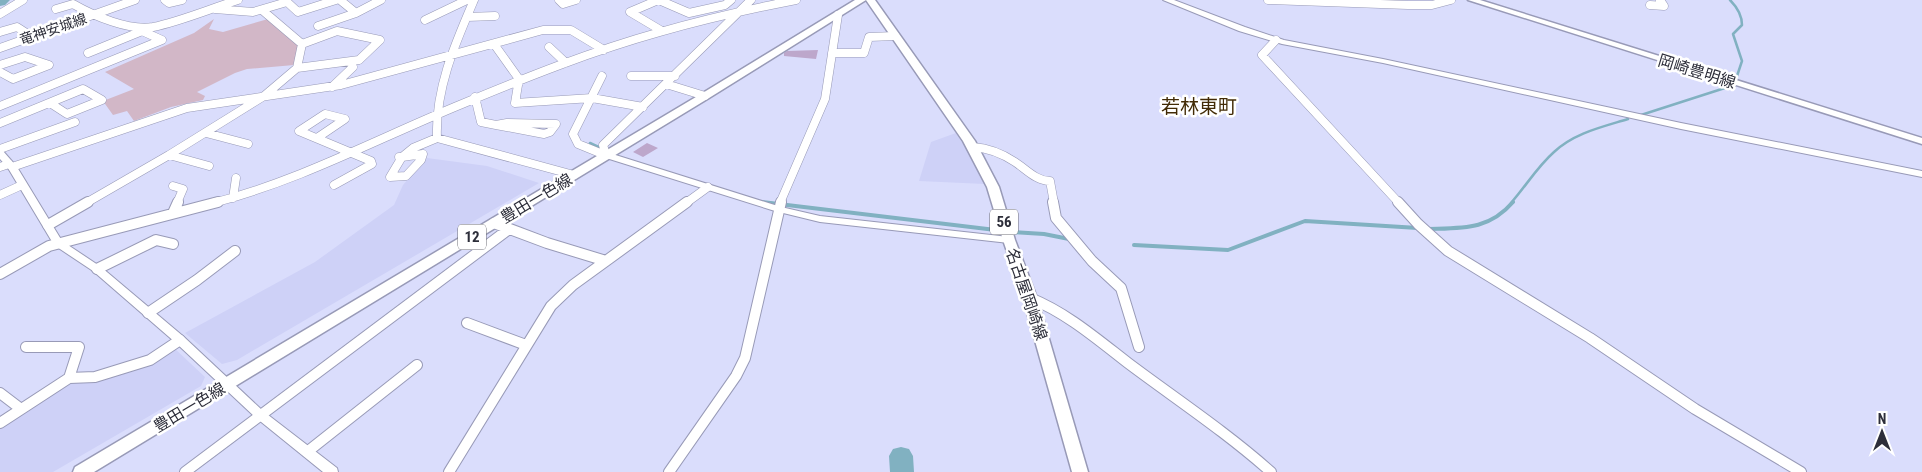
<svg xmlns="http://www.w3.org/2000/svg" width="1922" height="472" font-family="'Roboto Condensed','Noto Sans JP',sans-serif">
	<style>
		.built { fill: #ced1f7 }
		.green { fill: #d2b7c7 }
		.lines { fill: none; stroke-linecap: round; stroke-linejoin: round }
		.stream-far1 { stroke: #81b1c1; stroke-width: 2.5 }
		.stream { stroke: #81b1c1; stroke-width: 4 }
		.river { fill: #81b1c1; fill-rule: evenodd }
		.building { fill: #bda7cb }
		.minor-far1-casing { stroke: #989ab7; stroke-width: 9 }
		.minor-casing { stroke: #989ab7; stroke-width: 12 }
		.tertiary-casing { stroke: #989ab7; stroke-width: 2 }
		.secondary-casing { stroke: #989ab7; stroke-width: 3 }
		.primary-casing { stroke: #989ab7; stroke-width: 3 }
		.minor-far1 { stroke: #fff; stroke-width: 8 }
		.minor { stroke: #fff; stroke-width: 10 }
		.tertiary { fill: #fff; fill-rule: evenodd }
		.secondary { fill: #fff; fill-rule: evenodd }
		.primary { fill: #fff; fill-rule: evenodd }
		.labels { text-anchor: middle; stroke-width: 5; stroke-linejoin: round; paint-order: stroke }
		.far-street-label { font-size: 14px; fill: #2d2e3a; stroke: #fff }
		.shield { fill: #fff; stroke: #6c6d75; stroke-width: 1 }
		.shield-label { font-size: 15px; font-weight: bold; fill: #2d2e3a }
		.street-label { font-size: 16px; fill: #2d2e3a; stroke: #fff }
		.quarter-label { font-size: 19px; fill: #422b06; stroke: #fff }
	</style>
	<rect width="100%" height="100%" fill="#daddfc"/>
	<!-- built -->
	<path class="built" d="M956,133l16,25 13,26 -66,-3 12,-39z
		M427,158l60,8 52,17 -302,177 -15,4 -37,-31 130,-71 79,-57 9,-20z
		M173,347l32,30 -4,9 -148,86h-53v-46l70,-45z"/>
	<!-- green -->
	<path class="green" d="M214,19l-5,10 14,3 45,-13 32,23 -6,23 -47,4 -12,4 -38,19 8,4 -2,4 -32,7 -37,14 -7,-10 -14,4 -10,-14 31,-12 -29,-17 89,-39z"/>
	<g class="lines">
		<!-- stream-far1 -->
		<path class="stream-far1" d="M1730,0c7,7 12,15 12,25l-9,9 9,27 -6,18
			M1641,115l87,-28
			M590,143l13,6
			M762,202l10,1
			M1511,203c15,-17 26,-36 43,-51 20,-19 48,-25 74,-33"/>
		<!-- stream -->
		<path class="stream" d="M762,202l242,29
			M1429,229c34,-1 60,1 84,-27
			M1010,232l34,2 25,5
			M1134,245l94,5 77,-29 113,7"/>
		<!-- river -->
		<path class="river" d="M0,0h10l-5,5 -5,1z
			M901,447l8,2 4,7 1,16h-24l-1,-16 4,-7z"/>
	</g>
	<!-- building -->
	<path class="building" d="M818,50l-2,9 -32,-3v-3l3,-2z
		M647,143l11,5 -15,9 -10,-5z"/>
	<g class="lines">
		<defs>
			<path id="minor-far1" d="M165,0l4,3 13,-3
				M285,0l13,12 38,-12
				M340,0l16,13 25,-13
				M474,0c-19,44 -39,89 -37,138l137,37
				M559,0l4,4 13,-4
				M658,0l-28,12 32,19
				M659,0l30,13 36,-8 6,-5
				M1268,0l140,5h24l19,-5
				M1650,5l14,1 -4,-6
				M56,9l17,-5c21,12 56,27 80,23 26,-5 59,-19 85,-27
				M215,9l38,3 34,-10
				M0,14l23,-14
				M467,17l28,-1
				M425,20l42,-20
				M318,26l38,-13
				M0,32l17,-5 14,9
				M1276,40l-14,15 137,148
				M494,44l25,35 -4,24 77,-5 51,9
				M549,47l17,16
				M0,48l135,-48
				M88,53l59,-24
				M832,53h32l5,-16 26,-1
				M0,65l25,-8 24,8 -36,14 -13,-7
				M297,68l5,-24
				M602,76l-29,58 5,10 27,11
				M631,76h44
				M666,84l39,12
				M332,87l21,-20
				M475,97l6,25 15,3
				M0,106l162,-66 -20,-9
				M0,123l83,-34 19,11 -35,14 -17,-11
				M507,123l49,1 -6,8 -6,2 -48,-9z
				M206,133l42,11
				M317,138l28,-19 -20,-5 -26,17 72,30 1,3 -38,21
				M973,147c14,1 30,7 42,15 11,7 21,19 35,19l4,22
				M0,149l75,-27
				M423,154l-2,6 -15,16 -16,1 12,-20z
				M169,155l40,11
				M606,155l-3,-10 148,-145
				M399,157h3
				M402,157l11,-9 24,-10
				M0,167l9,-3
				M12,167l175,-59 154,-23 202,-55h28l33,20
				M173,186l10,3 -6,14
				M0,195l22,-10
				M233,198l3,-20
				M86,203l83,-48 95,-59 33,-28 62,-8 21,-20 -43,-9 -35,13 -40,-34
				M213,203c86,-22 166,-65 249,-99 65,-27 130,-53 198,-72 45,-13 90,-23 136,-32
				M686,203l22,-16
				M780,203l45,-104 13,-84"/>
			<path id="minor" d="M1053,202l3,16 36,43 29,27 18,59
				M1398,202l20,22 30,27 142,87 105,71 106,63
				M173,213l5,-11
				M494,223l53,20 59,18
				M48,225l40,-23
				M97,269l59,-29 17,4
				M0,274l49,-28 169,-44
				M1030,298c37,15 67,41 98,65 48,36 98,69 143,109
				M148,313l49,-33 38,-29
				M467,323l59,22
				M26,347h53l-10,31 26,-1 55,-17 30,-20
				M0,393l21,16
				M0,423l69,-45
				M307,452l110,-87
				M185,472l324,-243
				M449,472l102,-166 22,-21 114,-83
				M669,472l67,-96 9,-18 36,-156"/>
			<path id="tertiary" d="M1163,0h11l71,27 39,13 99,19 298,64 241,48v6l-241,-48 -298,-66 -101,-19 -43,-13z
				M0,150l3,1 14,16 45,74 39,26 83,70 79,74 74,57 1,4h-15l-68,-55 -79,-74 -83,-72 -39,-26 -46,-77 -8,-9z
				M606,152l175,55 39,9 189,21 5,3 -5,3 -189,-21 -45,-11 -172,-54 -2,-2 2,-2z"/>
			<path id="secondary" d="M1468,0h12l442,138v6z"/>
			<path id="primary" d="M855,0h20l100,141 24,46 16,53 22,58 51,174h-16l-49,-174 -20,-58 -16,-53 -24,-46 -97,-141 -157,98 -615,374h-21l2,-5 626,-373z"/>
		</defs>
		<!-- minor-far1 casing -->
		<use href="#minor-far1" class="minor-far1-casing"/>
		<!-- minor casing -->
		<use href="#minor" class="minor-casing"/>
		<!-- tertiary casing -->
		<use href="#tertiary" class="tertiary-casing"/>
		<!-- secondary casing -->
		<use href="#secondary" class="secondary-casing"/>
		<!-- primary casing -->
		<use href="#primary" class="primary-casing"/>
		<!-- minor-far1 -->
		<use href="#minor-far1" class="minor-far1"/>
		<!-- minor -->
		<use href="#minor" class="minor"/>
		<!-- tertiary -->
		<use href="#tertiary" class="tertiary"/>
		<!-- secondary -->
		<use href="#secondary" class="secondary"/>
		<!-- primary -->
		<use href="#primary" class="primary"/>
	</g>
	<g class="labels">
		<!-- far-street labels -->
		<g class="far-street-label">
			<text transform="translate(53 29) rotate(-19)" y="5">竜神安城線</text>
		</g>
		<!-- shield labels -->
		<g class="shield">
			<rect x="990" y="209.5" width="28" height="25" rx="4"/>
			<rect x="458" y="224.5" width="28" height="25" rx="4"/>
		</g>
		<g class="shield-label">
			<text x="1004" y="227">56</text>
			<text x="472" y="242">12</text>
		</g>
		<!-- street labels -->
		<g class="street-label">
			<text transform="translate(1697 71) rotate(17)" y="6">岡崎豊明線</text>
			<text transform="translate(536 198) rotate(-31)" y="6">豊田一色線</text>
			<text transform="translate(1027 294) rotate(71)" y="6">名古屋岡崎線</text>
			<text transform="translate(189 407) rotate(-31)" y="6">豊田一色線</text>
		</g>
		<!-- quarter labels -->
		<g class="quarter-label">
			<text x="1199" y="113">若林東町</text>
		</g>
	</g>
	<!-- north arrow -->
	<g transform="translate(1882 432)" stroke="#ffffff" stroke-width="4" paint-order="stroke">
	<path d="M0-4L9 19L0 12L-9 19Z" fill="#2d2e3a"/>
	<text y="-8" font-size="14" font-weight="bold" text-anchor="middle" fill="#2d2e3a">N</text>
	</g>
</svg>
